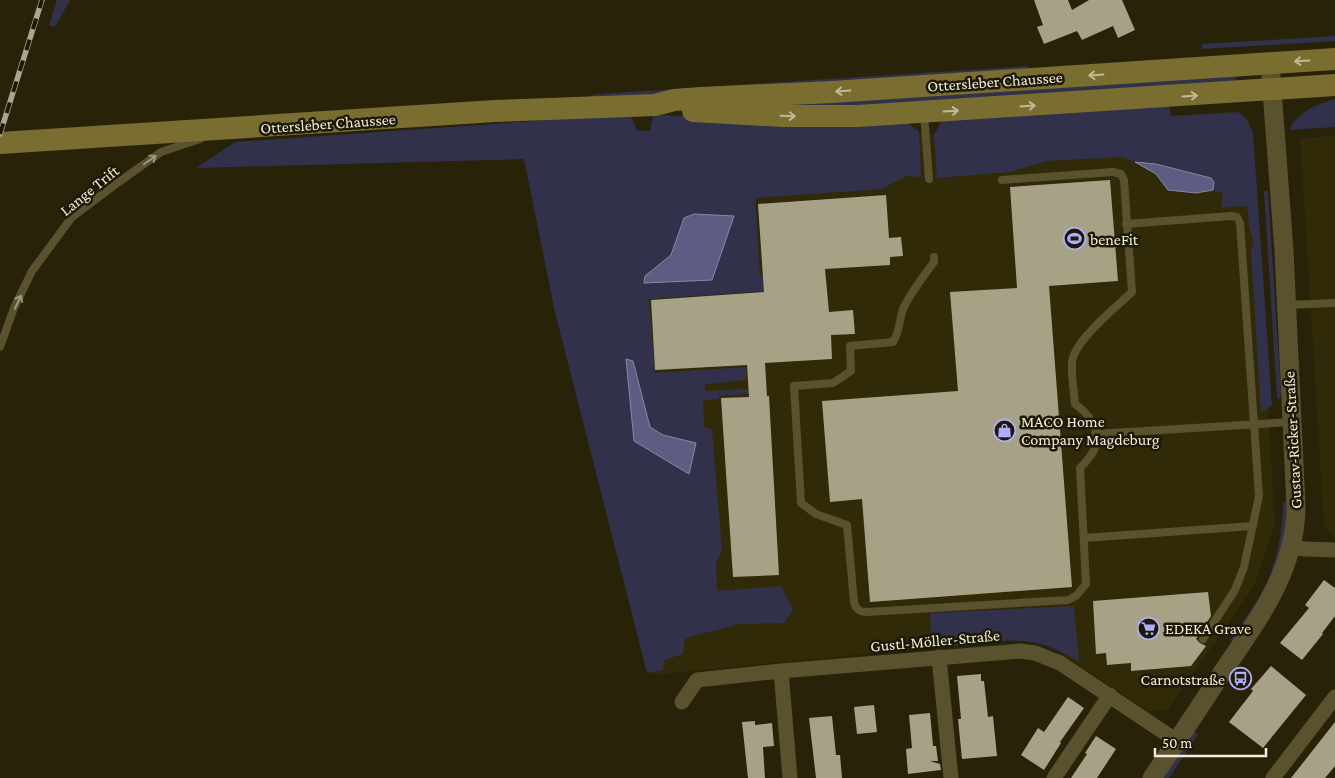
<svg xmlns="http://www.w3.org/2000/svg" width="1335" height="778" font-family="'Crimson Pro',serif">
	<style>
		.built { fill: #312a08 }
		.green { fill: #32314b }
		.water { fill: #5d5c83; stroke: #89889f }
		.building { fill: #a7a285 }
		.lines { fill: none; stroke-linecap: round; stroke-linejoin: round }
		.service { stroke: #5a522e; stroke-width: 8 }
		.minor { stroke: #5a522e; stroke-width: 15 }
		.tertiary { stroke: #5a522e; stroke-width: 19 }
		.secondary { stroke: #7a6d30; stroke-width: 22 }
		.rail-casing { stroke: #aaa694; stroke-width: 5.5 }
		.rail { stroke: #1e1902; stroke-width: 4; stroke-dasharray: 11; stroke-linecap: butt }
		.oneway { stroke: #c1ba99 }
		.oneway2 { stroke: #9e987e }
		.labels { text-anchor: middle; stroke-width: 5; stroke-linejoin: round; paint-order: stroke }
		.street-label { font-size: 16px; fill: #f1eedf; stroke: #1e1902 }
		.poi-label { font-size: 16px; fill: #f1eedf; stroke: #1e1902; text-anchor: start }
	</style>
	<rect width="100%" height="100%" fill="#282209"/>
	<!-- built -->
	<path class="built" d="M1232,112l20,20 23,392 -22,64 -85,122 -20,1 -100,-67 -31,-5 -365,36 -131,-550 289,17z
		M1335,136v402l-11,-12 -24,-388z"/>
	<!-- green -->
	<path class="green" d="M57,0h13l-15,27 -6,-2z
		M1335,36v5l-133,8v-5z
		M1029,66l-6,6 -431,27 -3,-3 9,-2z
		M1236,74l1,11 -368,22 -153,-4z
		M1335,99v28l-46,3c8,-18 28,-26 46,-31z
		M1169,104l2,12 67,-4 8,6 7,15 19,273 -11,6 -10,-161c5,-9 0,-16 -2,-24 -1,-7 -1,-14 -1,-21l-27,1 2,-14 -10,-3 1,-8 -3,-4 -53,-14 -23,-2 -12,-5 -76,4 -38,11 -72,6 -3,-43 8,-15z
		M653,115l254,8 12,8 2,46 -15,-1 -24,13 -127,9 5,78 53,-3 1,15 -165,11 6,74 91,-6v13l-41,4v7l43,-2v5l-29,2v3l-16,1 1,27 8,2 10,122 -6,12 1,28 64,-5 12,24 -9,13 -44,1 -55,14 -2,16 -19,6 -1,10 -16,3 -92,-361 -31,-153 -328,9 39,-26 313,-22 20,-3 63,-1 6,14 13,1z
		M1264,191h4l13,202 -2,7 -2,-3z
		M1283,502h4c0,25 -7,60 -18,83 -10,20 -24,38 -35,57l-4,-2c11,-17 25,-33 34,-52 13,-26 19,-57 19,-86z
		M1074,606l5,55c-14,-7 -28,-15 -43,-18 -26,-6 -69,2 -97,5l-8,-11 -1,-24z
		M1193,732l5,2 -29,44h-6z"/>
	<!-- water -->
	<path class="water" d="M1135,162l21,2 55,14 3,4 -1,8 -17,3 -28,-3 -12,-16z
		M694,214l40,2 -22,64 -68,3 1,-7 26,-21 13,-37z
		M626,359l7,2 17,66 13,8 33,8 -7,31 -55,-33z"/>
	<!-- building -->
	<path class="building" d="M1034,0h34l4,10 17,-10h33l13,30 -17,8 -5,-12 -31,14 -5,-9 -33,13 -7,-17 6,-2z
		M1110,180l8,101 -69,5 23,301 -202,15 -8,-103 -32,3 -8,-101 136,-10 -8,-99 67,-4 -7,-101z
		M886,195l3,43 12,-1 2,19 -13,1v8l-65,4 4,43 24,-2 2,24 -24,1 1,24 -67,4 2,33h2l10,179 -46,2 -12,-179 28,-1 -2,-32 -92,5 -4,-70 113,-8 -6,-88z
		M1324,580l11,8v28l-13,17 1,1 -21,26 -22,-17 29,-35 -4,-3z
		M1208,592l3,24 -15,23 4,4 6,3 -15,20 -60,5v-8l-24,2 -1,-12 -10,1 -3,-53z
		M1271,666l35,29 -43,53 -34,-26 24,-31 -2,-2z
		M981,674v7h3l4,36 5,-1 4,40 -35,3 -4,-40h3l-4,-43z
		M1068,697l16,11 -24,34 1,1 -17,27 -23,-15 17,-27 6,4z
		M874,705l3,27 -20,2 -3,-27z
		M930,713l3,33h3l2,15h-8l10,3 1,6 -33,4 -2,-25 6,-1 -3,-33z
		M832,716l4,39h4l2,23h-26l-7,-60z
		M755,721v4l17,-2 2,23 -11,1 2,31h-17l-6,-56z
		M1335,722v44l-10,12h-34z
		M1096,736l20,13 -19,29h-26l16,-24 -2,-1z"/>
	<g class="lines">
		<!-- service -->
		<path class="service" d="M924,114l5,65
			M1126,224l105,-8 6,1 3,6 19,273 -15,71 -9,23 -32,49
			M934,257v5c-11,15 -23,30 -31,47 -4,11 -3,23 -10,33l-43,4 1,25 -18,12 -39,3 7,117 15,11 31,11 7,77c2,8 6,10 13,10l201,-12 8,-4 10,-12 -6,-116c6,-6 14,-15 16,-23 3,-18 -8,-32 -21,-41 -1,-13 -4,-29 -3,-42 2,-21 44,-55 60,-70l-8,-112 -3,-6 -8,-2 -111,8
			M1287,305l48,-2
			M0,347l14,-39 18,-37 40,-54 44,-33 45,-32 39,-13
			M1095,434l196,-12
			M1084,538l169,-12"/>
		<!-- minor -->
		<path class="minor" d="M1291,547l14,2 30,1
			M939,657l12,121
			M781,671l9,107
			M682,702l15,-22 84,-9 239,-20 15,2 25,10 117,78
			M1054,778l56,-83
			M1273,778l62,-81"/>
		<!-- tertiary -->
		<path class="tertiary" d="M1152,778c24,-35 47,-70 70,-105 35,-52 74,-102 74,-167l-12,-255 -14,-188"/>
		<!-- secondary -->
		<path class="secondary" d="M693,111l90,5h75l477,-31
			M0,143l495,-32 160,-6 19,-5 27,-2 131,-6 503,-33"/>
		<defs>
			<path id="rail" d="M0,134l42,-134"/>
		</defs>
		<!-- rail casing -->
		<use href="#rail" class="rail-casing"/>
		<!-- rail -->
		<use href="#rail" class="rail"/>
	</g>
	<!-- one-way arrows -->
	<defs><path id="oneway-shaft" d="M-6 0H5M1.5-3L5.5 0L1.5 3" fill="none" stroke-width="1.6" stroke-linecap="round" stroke-linejoin="round" transform="scale(1.25)"/></defs>
	<g class="oneway">
		<use href="#oneway-shaft" transform="translate(1302 61) rotate(177)"/>
		<use href="#oneway-shaft" transform="translate(1096 75) rotate(176)"/>
		<use href="#oneway-shaft" transform="translate(843 91) rotate(176)"/>
		<use href="#oneway-shaft" transform="translate(1190 96) rotate(-4)"/>
		<use href="#oneway-shaft" transform="translate(1028 106) rotate(-4)"/>
		<use href="#oneway-shaft" transform="translate(951 111) rotate(-3)"/>
		<use href="#oneway-shaft" transform="translate(788 116) rotate(2)"/>
	</g>
	<g class="oneway2">
		<use href="#oneway-shaft" transform="translate(150 160) rotate(-35)"/>
		<use href="#oneway-shaft" transform="translate(18 302) rotate(-65)"/>
	</g>
	<!-- icons -->
	<defs>
		<symbol id="stadium-ring" viewBox="-11 -11 22 22"><circle r="9.5" fill="#1e1902" stroke="#b0adfa" stroke-width="1.5"/><path d="M0-5a6.5 5 0 1 0 0 10a6.5 5 0 1 0 0-10ZM-3.5-1.8h7v3.6h-7Z" fill="#b0adfa"/></symbol>
		<symbol id="shop-ring" viewBox="-11 -11 22 22"><circle r="9.5" fill="#1e1902" stroke="#b0adfa" stroke-width="1.5"/><path d="M-5-2.5h2.3a2.7 3.5 0 0 1 5.4 0H5L5.5 6h-11ZM-1.5-2.5h3a1.5 2.3 0 0 0-3 0Z" fill="#b0adfa"/></symbol>
		<symbol id="supermarket-ring" viewBox="-11 -11 22 22"><circle r="9.5" fill="#1e1902" stroke="#b0adfa" stroke-width="1.5"/><path d="M-6-5.5h2.5l.6 2H6L4.5 2H-2.5L-4.4-4H-6ZM-1.5 3.2a1.3 1.3 0 1 0 .1 0ZM3 3.2a1.3 1.3 0 1 0 .1 0Z" fill="#b0adfa"/></symbol>
		<symbol id="bus-ring" viewBox="-11 -11 22 22"><circle r="9.5" fill="#1e1902" stroke="#b0adfa" stroke-width="1.5"/><path d="M-5-6H5V4H4V6H2V4H-2V6H-4V4H-5ZM-3.5-4V0h7V-4ZM-3.5 1.2v1.5H-2V1.2ZM2 1.2v1.5H3.5V1.2Z" fill="#b0adfa"/></symbol>
	</defs>
	<g fill-rule="evenodd">
		<use href="#stadium-ring" x="1062" y="226" width="25" height="25"/>
		<use href="#shop-ring" x="992" y="418" width="25" height="25"/>
		<use href="#supermarket-ring" x="1136" y="616" width="25" height="25"/>
		<use href="#bus-ring" x="1228" y="666" width="25" height="25"/>
	</g>
	<g class="labels">
		<!-- street labels -->
		<g class="street-label">
			<text transform="translate(995 81) rotate(-4)" y="6">Ottersleber Chaussee</text>
			<text transform="translate(328 123) rotate(-4)" y="6">Ottersleber Chaussee</text>
			<text transform="translate(89 190) rotate(-39)" y="6">Lange Trift</text>
			<text transform="translate(1292 440) rotate(-93)" y="6">Gustav-Ricker-Straße</text>
			<text transform="translate(935 640) rotate(-5)" y="6">Gustl-Möller-Straße</text>
		</g>
		<!-- poi labels -->
		<g class="poi-label">
			<text x="1090" y="245">beneFit</text>
			<text x="1021" y="427">MACO Home<tspan x="1021" dy="18">Company Magdeburg</tspan></text>
			<text x="1165" y="634">EDEKA Grave</text>
			<text x="1225" y="685" text-anchor="end">Carnotstraße</text>
		</g>
	</g>
	<!-- scale -->
	<path d="M1155 748v8h111v-8" fill="none" stroke="#f1eedf" stroke-width="2.5"/>
	<text x="1162" y="748" font-size="15" fill="#f1eedf" stroke="#1e1902" stroke-width="4" paint-order="stroke">50 m</text>
</svg>
